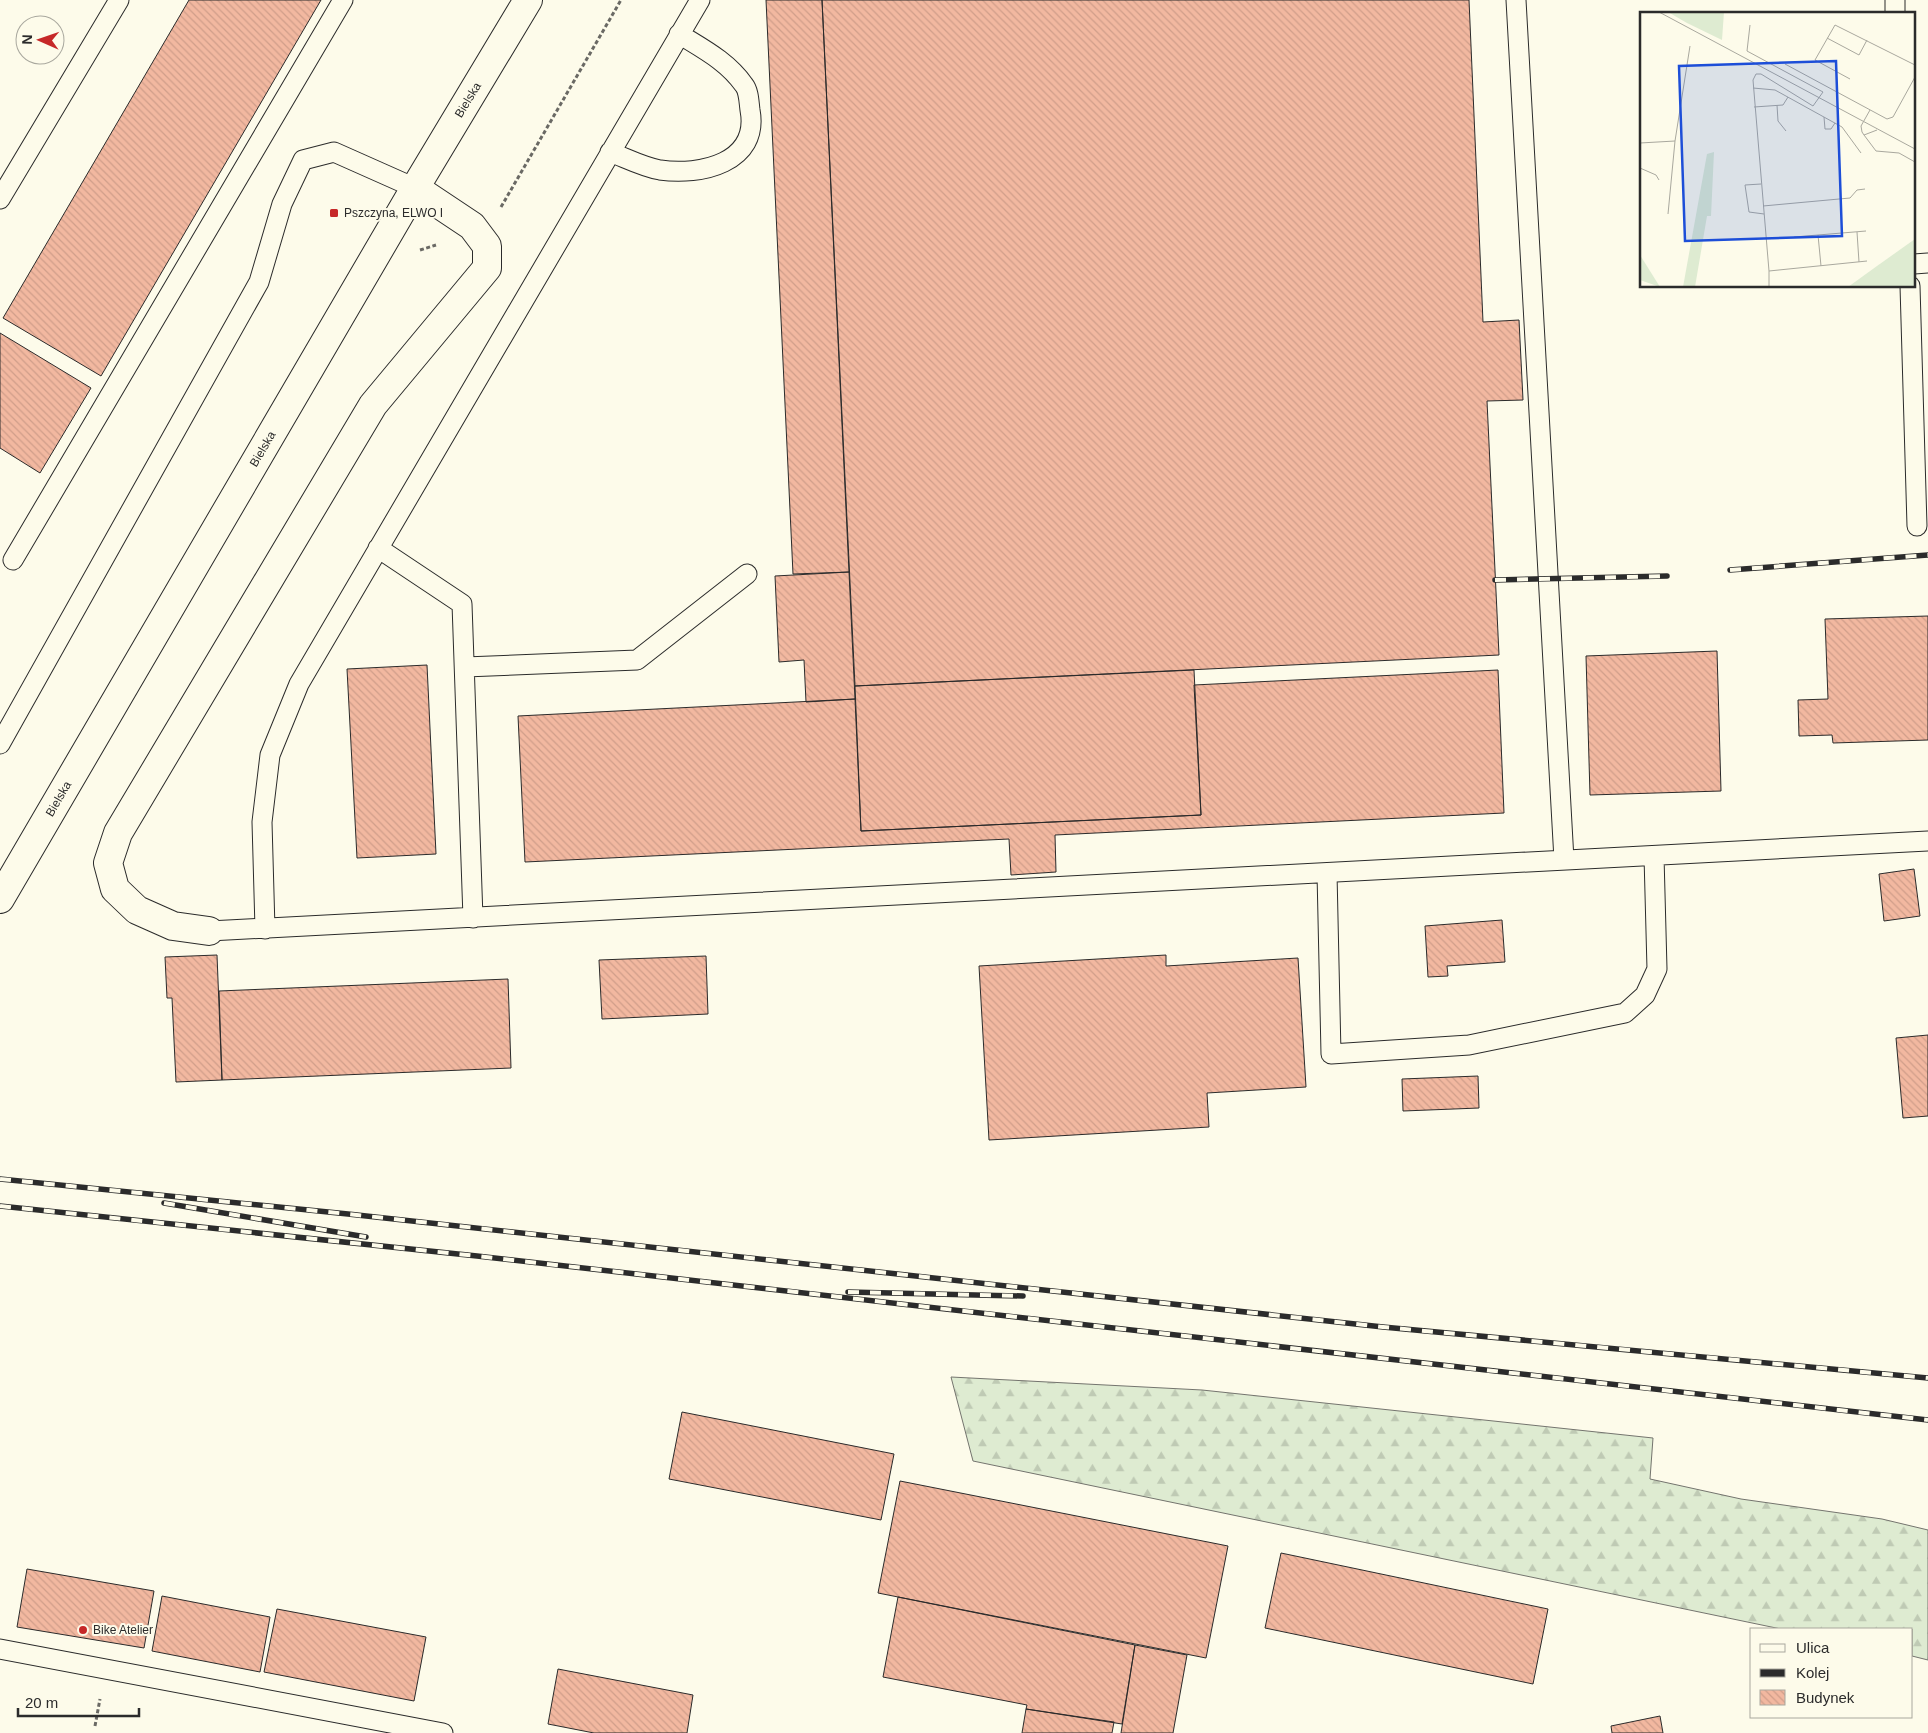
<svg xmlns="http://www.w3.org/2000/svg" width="1928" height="1733" font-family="Arial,sans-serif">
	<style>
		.forest { fill: url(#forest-firs); stroke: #74746e }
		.building { fill: url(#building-back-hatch); stroke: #2b2b2b }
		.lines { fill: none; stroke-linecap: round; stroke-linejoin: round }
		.lane-casing { stroke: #2b2b2b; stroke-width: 21 }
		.street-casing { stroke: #2b2b2b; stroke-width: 30 }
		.secondary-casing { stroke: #2b2b2b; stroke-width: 30 }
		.path { stroke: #6a6964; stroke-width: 3; stroke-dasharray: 4 2.5; stroke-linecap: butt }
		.lane { stroke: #fdfbea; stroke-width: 19 }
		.street { stroke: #fdfbea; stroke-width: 28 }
		.secondary { stroke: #fdfbea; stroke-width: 28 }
		.rail-casing { stroke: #2b2b2b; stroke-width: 5.5 }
		.rail { stroke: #fdfbea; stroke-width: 4; stroke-dasharray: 11; stroke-linecap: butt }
		.poi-dot { fill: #c62828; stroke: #fdfbea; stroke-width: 2 }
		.labels { text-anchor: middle; stroke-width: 4; stroke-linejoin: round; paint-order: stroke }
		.street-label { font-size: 12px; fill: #2b2b2b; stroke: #fdfbea }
		.poi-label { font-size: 12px; fill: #2b2b2b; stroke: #fdfbea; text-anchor: start }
		.inset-road { fill: none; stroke: #a9a89e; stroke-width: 1 }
		.view { fill: #1d4ed8; fill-opacity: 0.15; stroke: #1d4ed8; stroke-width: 2.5 }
		.inset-edge { fill: none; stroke: #2b2b2b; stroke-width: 2.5 }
	</style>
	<defs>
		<pattern id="forest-firs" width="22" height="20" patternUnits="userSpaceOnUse" patternTransform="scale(1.25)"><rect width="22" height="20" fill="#deebd1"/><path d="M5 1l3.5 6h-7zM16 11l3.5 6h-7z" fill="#bfcab4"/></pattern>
		<pattern id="building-back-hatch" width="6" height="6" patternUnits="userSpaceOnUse" patternTransform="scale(1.25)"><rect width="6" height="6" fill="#f2b8a0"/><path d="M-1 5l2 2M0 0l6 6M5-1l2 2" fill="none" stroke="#d09e8a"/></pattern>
	</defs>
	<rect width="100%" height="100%" fill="#fdfbea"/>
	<!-- forest -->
	<path class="forest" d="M951,1377l251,13 451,48 -3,41 91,20 141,20 46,11v130l-16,-4v-27h-131l-808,-168z"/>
	<!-- building -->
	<path class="building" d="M189,0h132l-220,376 -98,-58z
		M766,0h56l27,572 -56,2z
		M822,0h647l14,322 36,-2 4,80 -36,1 12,254 -644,31z
		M0,333l91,55 -51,85 -40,-25z
		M849,572l6,127 -49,3 -2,-42 -25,2 -4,-86z
		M1928,616v124l-95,3 -1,-8 -33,1 -1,-36 30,-1 -3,-80z
		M1717,651l4,140 -131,4 -4,-139z
		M427,665l9,189 -79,4 -10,-189z
		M1194,670l7,145 -340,16 -6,-145z
		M1498,670l6,143 -449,22 1,37 -45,3 -2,-36 -484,23 -7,-146 337,-17 6,132 340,-16 -7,-130z
		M1914,869l6,47 -36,5 -5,-47z
		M1502,920l3,42 -58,4 1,10 -20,1 -3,-51z
		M217,955l5,125 -46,2 -4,-84h-5l-2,-41z
		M1166,955v11l132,-8 8,129 -99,6 2,34 -220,13 -10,-174z
		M706,956l2,58 -106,5 -3,-59z
		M508,979l3,89 -289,12 -3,-89z
		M1928,1035v81l-25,2 -7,-80z
		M1478,1076l1,32 -76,3 -1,-32z
		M682,1412l212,42 -13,66 -212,-41z
		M900,1481l328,65 -22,112 -328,-65z
		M1281,1553l267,56 -15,75 -268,-56z
		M27,1569l127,22 -10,57 -127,-21z
		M162,1596l108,21 -10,55 -108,-21z
		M898,1597l237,48 -13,79 -96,-15 1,-4 -144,-28z
		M277,1609l149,28 -12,64 -150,-29z
		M1135,1645l52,10 -14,78h-52z
		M558,1669l135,26 -6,38h-93l-46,-9z
		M1026,1709l88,13 -2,11h-90z
		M1660,1716l3,17h-51l-1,-7z"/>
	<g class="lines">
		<defs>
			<path id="lane" d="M1516,0l48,860
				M1895,0v14
				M610,152c16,6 33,15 50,18 40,6 100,-7 90,-60 -1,-7 -1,-19 -6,-25 -17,-24 -41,-36 -65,-51
				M0,199l119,-199
				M1914,264l14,-1
				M1910,286l7,240
				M378,548l84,56 11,314
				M13,560l330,-560
				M465,667l172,-7 110,-86
				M0,744l259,-462 23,-78 21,-44 31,-8 81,36
				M1327,873l4,181 138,-9 156,-32 20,-18 12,-26 -3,-113
				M265,929l-3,-107 8,-67 29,-71 401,-684
				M209,931l1719,-90
				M0,1649l443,84"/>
			<path id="street" d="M209,931l-36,-5 -36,-16 -22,-21 -7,-26 10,-30 255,-428 114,-137v-22l-15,-20 -57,-38"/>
			<g id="secondary">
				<path id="s1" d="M0,899l415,-711 113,-188"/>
			</g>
		</defs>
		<!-- lane casing -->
		<use href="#lane" class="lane-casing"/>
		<!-- street casing -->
		<use href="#street" class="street-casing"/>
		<!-- secondary casing -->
		<use href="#secondary" class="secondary-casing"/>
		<!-- path -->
		<path class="path" d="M501,207l120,-207
			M420,250l16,-5
			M95,1726l5,-27"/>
		<!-- lane -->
		<use href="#lane" class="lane"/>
		<!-- street -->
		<use href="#street" class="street"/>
		<!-- secondary -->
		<use href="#secondary" class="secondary"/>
		<defs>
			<path id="rail" d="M1730,570l198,-15
				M1495,580l172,-4
				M0,1179l348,35 1035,113 545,51
				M164,1203l202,34
				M0,1206l477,50 1451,164
				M848,1292l175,4"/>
		</defs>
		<!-- rail casing -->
		<use href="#rail" class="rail-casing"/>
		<!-- rail -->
		<use href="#rail" class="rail"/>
	</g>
	<!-- markers -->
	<g class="poi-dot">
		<rect x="329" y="208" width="10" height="10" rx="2.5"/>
		<circle cx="83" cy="1630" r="5"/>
	</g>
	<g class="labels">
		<!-- street labels -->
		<g class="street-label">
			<text dy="4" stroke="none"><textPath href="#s1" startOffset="926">Bielska</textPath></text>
			<text dy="4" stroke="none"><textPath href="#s1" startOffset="521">Bielska</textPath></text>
			<text dy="4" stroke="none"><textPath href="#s1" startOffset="116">Bielska</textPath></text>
		</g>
		<!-- poi labels -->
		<g class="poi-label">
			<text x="344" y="217">Pszczyna, ELWO I</text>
			<text x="93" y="1634">Bike Atelier</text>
		</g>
	</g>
	<!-- overview -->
	<g transform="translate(1640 12)">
		<rect width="275" height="275" fill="#fdfbea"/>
		<path d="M275,227v48h-67l29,-21z" fill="#deebd1"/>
		<path d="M74,140l-3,64h-4l-12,71h-12l24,-133zM0,243l20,32 -20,-7z" fill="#deebd1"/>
		<path d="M28,0h56l-2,28 -35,-17z" fill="#deebd1"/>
		<path class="inset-road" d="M19,0l256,137M110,13l-3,26 76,41 -10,14 -52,-32h-5l-3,6 16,191 98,-10M187,26l32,17 8,-15M145,52l102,55 6,-2 22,-40M210,67l-35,-19 20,-35 80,40M113,76l22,2 67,37 19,26M137,93l1,16 8,10M114,95l29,-2 5,-8M230,98l-9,16 1,6 2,3 13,-5M184,105l1,12h6l4,-6M224,123l12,16 23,2 16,9M0,131l35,-2M0,156l16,7 3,5M121,172l-16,1 4,27 15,2M0,178v19M123,194l87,-8 7,-8 8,-1M28,202l7,-73 15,-95M217,220l2,30M178,223l3,31M154,225l72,-6M129,259v16"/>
		<path class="view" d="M196,49l6,175 -157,5 -6,-175z"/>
		<rect width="275" height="275" class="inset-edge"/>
	</g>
	<!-- legend -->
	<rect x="1750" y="1628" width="162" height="90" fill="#fdfbea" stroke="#a9a89e"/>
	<rect x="1760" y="1644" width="25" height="8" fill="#fdfbea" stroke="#a9a89e"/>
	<text x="1796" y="1653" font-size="15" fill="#2b2b2b">Ulica</text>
	<rect x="1760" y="1669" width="25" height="8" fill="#2b2b2b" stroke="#a9a89e"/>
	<text x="1796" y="1678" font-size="15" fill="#2b2b2b">Kolej</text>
	<rect x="1760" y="1690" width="25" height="15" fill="url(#building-back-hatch)" stroke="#a9a89e"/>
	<text x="1796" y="1703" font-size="15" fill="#2b2b2b">Budynek</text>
	<!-- north arrow -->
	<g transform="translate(40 40) rotate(272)"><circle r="24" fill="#fdfbea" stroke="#a9a89e"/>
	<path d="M0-4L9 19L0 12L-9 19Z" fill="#c62828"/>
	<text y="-8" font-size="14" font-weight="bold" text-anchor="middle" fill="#2b2b2b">N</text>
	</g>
	<!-- scale -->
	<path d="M18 1708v8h121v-8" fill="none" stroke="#2b2b2b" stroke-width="2.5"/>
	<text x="25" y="1708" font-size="15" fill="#2b2b2b" stroke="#fdfbea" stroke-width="4" paint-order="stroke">20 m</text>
</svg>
